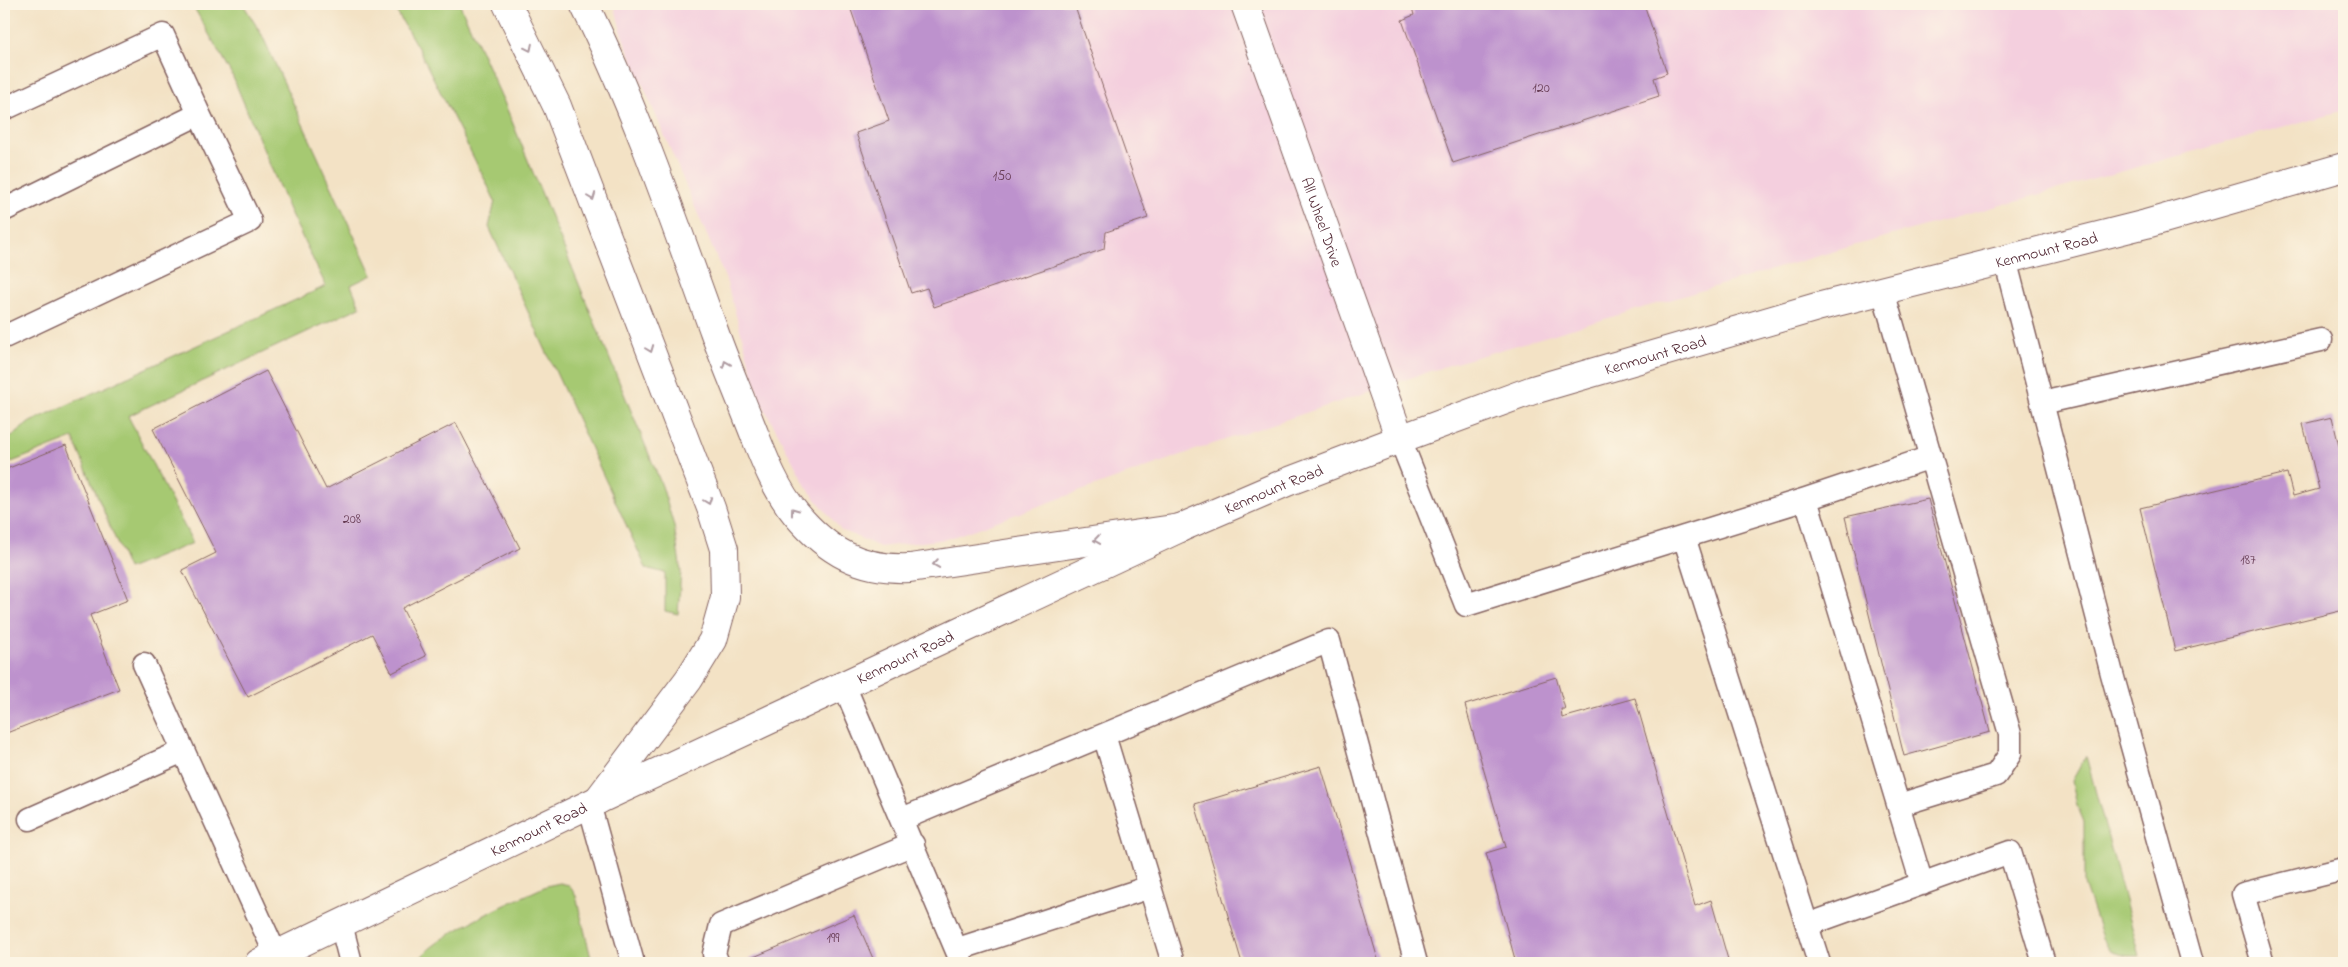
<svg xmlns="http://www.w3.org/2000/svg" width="2348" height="967" font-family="'Indie Flower',sans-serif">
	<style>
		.built { fill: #f4cfde }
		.grass { fill: #a6c972; stroke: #78744e }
		.building { fill: #bd92cd }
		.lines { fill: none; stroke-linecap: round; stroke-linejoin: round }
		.lane-casing { stroke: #856361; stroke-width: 25 }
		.street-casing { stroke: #856361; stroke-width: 30 }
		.primary-casing { stroke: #856361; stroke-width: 30 }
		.highway-casing { stroke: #856361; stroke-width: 30 }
		.lane { stroke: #fff; stroke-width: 22 }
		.street { stroke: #fff; stroke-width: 28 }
		.primary { stroke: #fff; stroke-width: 28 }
		.highway { stroke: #fff; stroke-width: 28 }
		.oneway { stroke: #ae9aa0 }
		.labels { text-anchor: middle; stroke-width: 4; stroke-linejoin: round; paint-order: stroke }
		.number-label { font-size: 14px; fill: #673c54 }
		.street-label { font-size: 16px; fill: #4a1f2b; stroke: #fcf5e5 }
	</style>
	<rect width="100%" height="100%" fill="#fcf5e5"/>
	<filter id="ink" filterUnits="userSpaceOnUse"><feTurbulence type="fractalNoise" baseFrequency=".02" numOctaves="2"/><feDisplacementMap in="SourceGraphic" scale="10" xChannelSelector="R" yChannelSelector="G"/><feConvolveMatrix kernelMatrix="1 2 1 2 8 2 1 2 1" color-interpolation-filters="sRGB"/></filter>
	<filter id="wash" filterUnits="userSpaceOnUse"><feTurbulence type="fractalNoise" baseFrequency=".0096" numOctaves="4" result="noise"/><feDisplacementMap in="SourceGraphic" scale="20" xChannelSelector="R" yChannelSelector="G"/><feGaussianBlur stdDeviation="1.12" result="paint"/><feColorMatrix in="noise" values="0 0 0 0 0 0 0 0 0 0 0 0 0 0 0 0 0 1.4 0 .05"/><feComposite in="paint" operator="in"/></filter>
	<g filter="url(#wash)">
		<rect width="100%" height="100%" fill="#f3e2c5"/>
		<!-- built -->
		<path class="built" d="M614,4h1730v106l-495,137 -400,118 -251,84 -251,90 -67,8 -39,-17 -34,-42 -47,-88 -34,-120 -103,-242z"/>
		<!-- grass -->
		<path class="grass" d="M192,4h51l19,31 110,240 -21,10 9,22 -232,109 65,127 -65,26 -55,-131 -69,27v-23l26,-20 296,-136 -37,-76 -57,-135z
			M392,4l68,1 44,97 158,384 12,40 7,45 -3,43 -13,-3v-38l-19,-5 -157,-341 6,-26 -10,-21 -67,-132z
			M2086,756l54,200h-13l-15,-4 -10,-14 -18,-54v-62l-7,-17 -5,-24z
			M560,883l9,2 7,11 15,62 -11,5h-163c14,-27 100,-63 129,-77z"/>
		<g id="blocks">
			<!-- building -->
			<path class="building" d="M849,4h225l74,214 -42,14 -2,17 -170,58 -7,-19 -16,5 -55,-160 33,-12z
				M1411,4h233l23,69 -13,5 5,18 -206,67 -51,-143 12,-5z
				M266,371l60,118 130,-66 64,125 -118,60 24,48 -34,17 -20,-39 -124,63 -66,-127 34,-17 -63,-124z
				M2332,417l12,50v143l-169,41 -35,-143 147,-35 6,23 26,-7 -16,-65z
				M66,445l62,155 -38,15 29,74 -115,45v-264z
				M1928,499l62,233 -86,24 -59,-239z
				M1556,677l9,32h-4l1,9 73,-20 60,208 16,-6 18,63h-213l-30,-110 20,-6 -41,-142z
				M1321,766l58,197h-137l-47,-159z
				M854,915l21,48h-124l-2,-4z"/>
		</g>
	</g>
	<g filter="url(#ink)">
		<use href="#blocks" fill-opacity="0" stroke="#856361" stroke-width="1"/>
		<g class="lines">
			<defs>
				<path id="lane" d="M4,109l159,-74 36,79
					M4,210l195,-96 51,107 -246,116
					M2005,259l107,415 80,289
					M1883,291l127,443v20l-14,21 -97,30
					M2042,403l279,-63
					M1400,439l66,166 340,-106 125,-42
					M1806,499l116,385
					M1684,537l135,426
					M144,664l132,291
					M844,685l118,278
					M1104,735l69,228
					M589,804l44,159
					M30,819l153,-68
					M902,819l427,-178 87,322
					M341,924l10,39
					M1807,925l203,-73 34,111
					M958,949l192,-62
					M718,963l-4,-9 7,-29 192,-81
					M2263,963l-20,-69 101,-25"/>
				<g id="street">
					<path id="s1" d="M1245,4l155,435"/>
				</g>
				<g id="primary">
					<path id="s2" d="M259,963l339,-163 582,-272 107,-46 113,-43 133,-49 284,-83 329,-83 198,-57"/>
				</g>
				<path id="highway" d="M507,4l50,102 154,402 13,41 1,48 -12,43 -24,39 -91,121
					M584,4c52,105 90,217 130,327 11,31 24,61 36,92 12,30 24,65 46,91 32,38 64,56 114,54l270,-40"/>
			</defs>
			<!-- lane casing -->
			<use href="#lane" class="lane-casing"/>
			<!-- street casing -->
			<use href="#street" class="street-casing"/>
			<!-- primary casing -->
			<use href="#primary" class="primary-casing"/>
			<!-- highway casing -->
			<use href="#highway" class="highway-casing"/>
			<!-- lane -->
			<use href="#lane" class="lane"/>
			<!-- street -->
			<use href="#street" class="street"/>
			<!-- primary -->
			<use href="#primary" class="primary"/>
			<!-- highway -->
			<use href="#highway" class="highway"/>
		</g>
		<!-- one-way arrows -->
		<defs><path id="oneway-chevron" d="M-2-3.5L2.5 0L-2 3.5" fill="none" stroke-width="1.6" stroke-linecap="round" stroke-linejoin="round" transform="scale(1.25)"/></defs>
		<g class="oneway">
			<use href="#oneway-chevron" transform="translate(529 48) rotate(64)"/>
			<use href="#oneway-chevron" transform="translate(592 197) rotate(69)"/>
			<use href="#oneway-chevron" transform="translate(650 349) rotate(69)"/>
			<use href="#oneway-chevron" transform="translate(726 364) rotate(-112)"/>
			<use href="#oneway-chevron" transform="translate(708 501) rotate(69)"/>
			<use href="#oneway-chevron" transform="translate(794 511) rotate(-126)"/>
			<use href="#oneway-chevron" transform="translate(1097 540) rotate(172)"/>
			<use href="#oneway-chevron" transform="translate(936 564) rotate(171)"/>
		</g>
	</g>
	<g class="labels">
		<!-- number labels -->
		<g class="number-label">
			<text x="1541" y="92">120</text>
			<text x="1002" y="180">150</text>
			<text x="352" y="523">208</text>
			<text x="2248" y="564">187</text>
			<text x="833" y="942">199</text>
		</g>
		<!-- street labels -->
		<g class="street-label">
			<text dy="6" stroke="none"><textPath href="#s1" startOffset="231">All Wheel Drive</textPath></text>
			<text dy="6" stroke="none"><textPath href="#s2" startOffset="1930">Kenmount Road</textPath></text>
			<text dy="6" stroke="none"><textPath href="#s2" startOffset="1525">Kenmount Road</textPath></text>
			<text dy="6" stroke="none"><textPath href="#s2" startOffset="1120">Kenmount Road</textPath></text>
			<text dy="6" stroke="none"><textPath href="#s2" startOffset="715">Kenmount Road</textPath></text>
			<text dy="6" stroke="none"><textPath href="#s2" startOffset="310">Kenmount Road</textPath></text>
		</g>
	</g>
	<!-- margin -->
	<rect width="2348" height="967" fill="none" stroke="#fcf5e5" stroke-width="20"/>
</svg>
